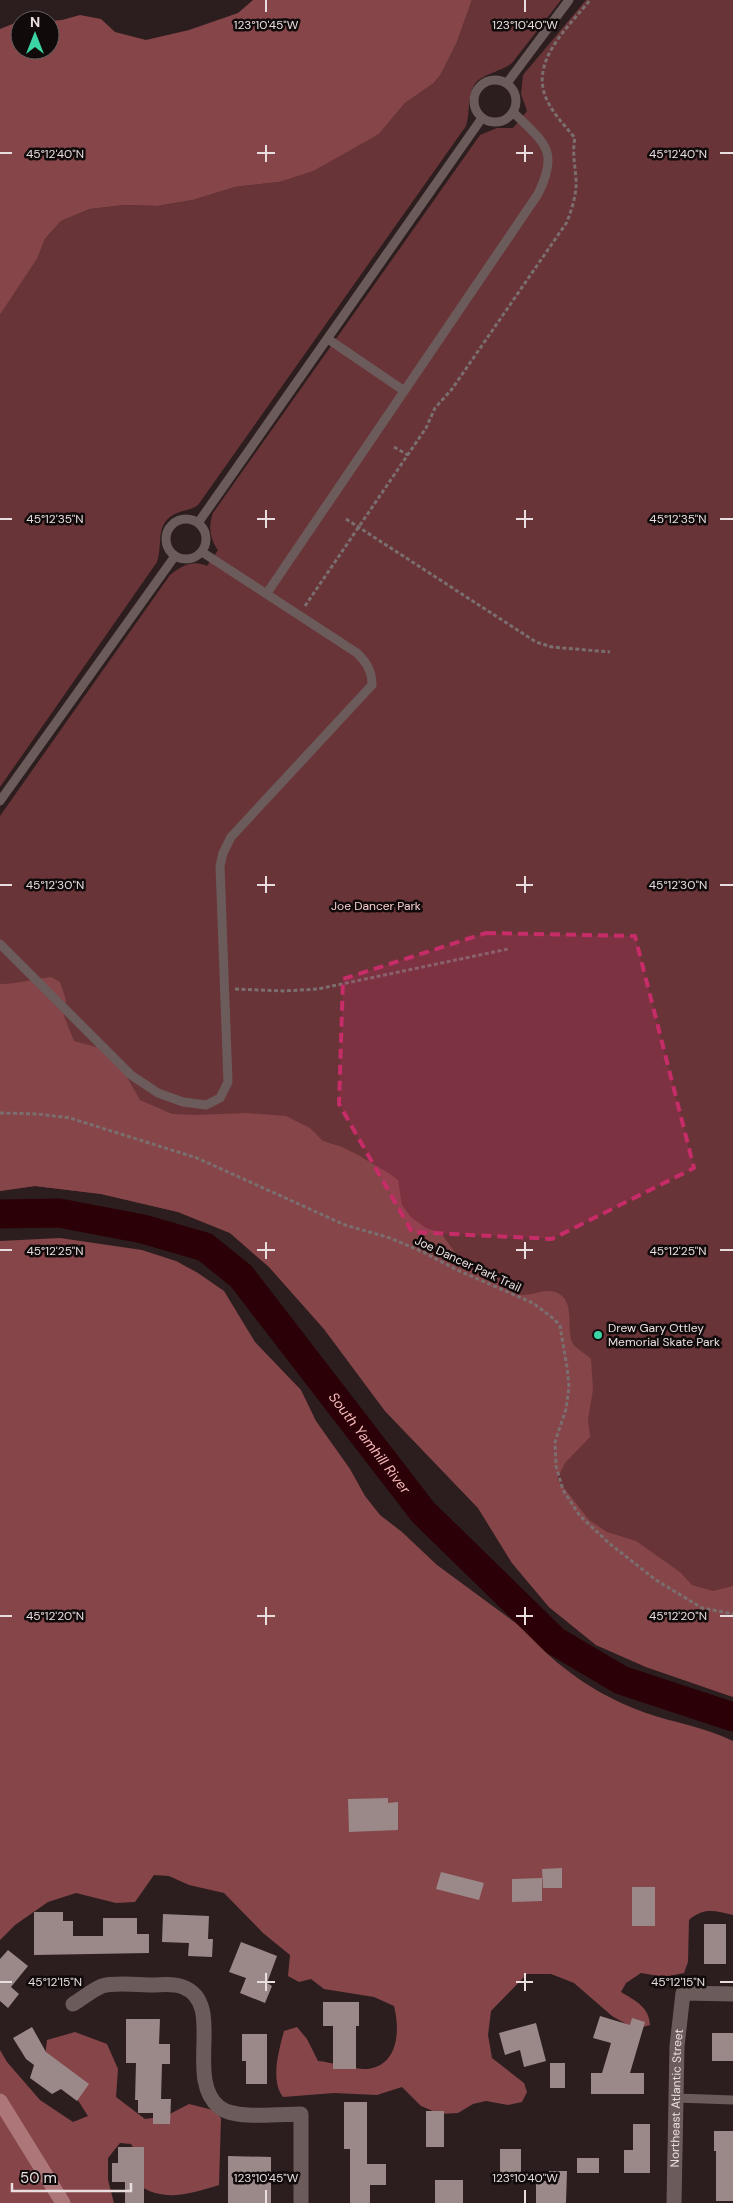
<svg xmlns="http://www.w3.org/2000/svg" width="733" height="2203" font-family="'DM Sans',sans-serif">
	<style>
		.green { fill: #693437 }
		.forest { fill: #864549 }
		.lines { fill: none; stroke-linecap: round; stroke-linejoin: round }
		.river { stroke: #2b0107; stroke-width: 29 }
		.building { fill: #9b8989 }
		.path { stroke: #7b6e6f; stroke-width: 3; stroke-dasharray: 4 2.5; stroke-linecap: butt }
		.lane { stroke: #6c5b5b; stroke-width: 9 }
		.street { stroke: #6c5b5b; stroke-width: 15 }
		.primary { stroke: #ad7779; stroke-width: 15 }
		.marked { fill: #c62c68; fill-opacity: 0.2; stroke: #c62c68; stroke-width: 4; stroke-dasharray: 10 6; stroke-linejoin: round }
		.ticks { fill: none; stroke: #e9dedf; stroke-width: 2 }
		.poi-dot { fill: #3cd4a4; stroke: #100a0a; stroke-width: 2 }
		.labels { text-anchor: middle; stroke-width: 5; stroke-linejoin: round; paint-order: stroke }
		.park-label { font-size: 12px; fill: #f7cdce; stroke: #100a0a }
		.street-label { font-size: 12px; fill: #e9dedf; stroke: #100a0a }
		.poi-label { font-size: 12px; fill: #e9dedf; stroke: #100a0a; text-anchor: start }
		.water-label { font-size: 14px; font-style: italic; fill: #f8bbbc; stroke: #100a0a }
		.ticks-label { font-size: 12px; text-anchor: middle; fill: #e9dedf; stroke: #100a0a; stroke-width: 5; stroke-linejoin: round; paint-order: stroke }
	</style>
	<rect width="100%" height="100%" fill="#2c1e1e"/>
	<!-- green -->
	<path class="green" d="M472,0h89l-49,63c-11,8 -22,9 -32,16 -14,9 -9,33 -14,47l-268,379c-8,6 -17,5 -25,10 -18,10 -10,31 -16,47l-157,225v-472l37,-56 8,-20 16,-18 29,-12 35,-4 32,1 36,-6 42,-13 44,-5 100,-48 26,-31 29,-20 7,-9 16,-32z
		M586,0h147v1697l-87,-30 -50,-22 -47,-38 -37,-44 -34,-55 -93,-97 -61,-82 -55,-62 -39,-34 -52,-21 -77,-18 -66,-8 -35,5v-375l170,-241c11,-9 23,-16 37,-9l11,-16c-8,-11 -10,-24 -5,-37l267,-378 17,-7h16l14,-17 -6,-17 2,-19z"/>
	<!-- forest -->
	<path class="forest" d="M253,0h219l-15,42 -16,32 -7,9 -29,20 -26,31 -66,37 -34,11 -44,5 -42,13 -36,6 -32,-1 -35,4 -29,12 -16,18 -8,20 -37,56v-286l20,-8v29h30v-29l12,-1 18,-5 21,4 14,13 31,8 43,-10 49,-17z
		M51,977l9,5 6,18 -2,16 10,25 29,8 11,6 26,45 32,14 25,1 49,-2 40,3 24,12 13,13 19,6 16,8 32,19 8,6 4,25 9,12 15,11 15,5 23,32 32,12 15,10 6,7c13,4 25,-6 38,-2 22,7 10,37 18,52 4,5 13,10 18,15l2,31 -5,29 2,18 -25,26 -8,16 32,41 18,12 29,9 44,31 12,13 21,6 20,-5v111l-87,-30 -50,-22 -47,-38 -37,-44 -34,-55 -93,-97 -61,-82 -55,-62 -39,-34 -52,-21 -77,-18 -66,-8 -35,5v-207c18,0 33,-5 51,-7z
		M60,1238l82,12 34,11 22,12 26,18 31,51 46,48 15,31 34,48 15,27 15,19 22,17 35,33 87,64c30,37 76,68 122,84 29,10 59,14 87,28v174c-18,-4 -29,-8 -44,5l-1,42 -4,11 -20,4 -23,-4 -15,10 -5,9c15,9 28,15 29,33l-15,4 -23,-13 -38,-33 -23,-9h-24l-36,37 -3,24 4,23 32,25 3,9 -5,10 -14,3 -22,-4 -13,3 -15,9 -18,1 -19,-8 -19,-19 -25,8 -43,-2 -51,4c-13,-17 -4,-47 1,-66l13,-4 10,12 11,22c12,1 40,9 50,8 31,-4 32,-40 26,-63l-20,-9 -50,-8 -13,-10 -12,3 -11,-6 2,-21 -27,-22 -39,-40 -35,-8 -20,-9 -15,-1 -19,27 -19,1 -40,-10 -28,9 -33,23 -15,15v-699z
		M75,2032l32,12 11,25 -2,28 29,22 21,-3 23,-12 24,6 8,8 -2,67c-30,9 -55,18 -82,-1l3,-25 -9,-15 -11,-1 -12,15v22l6,23h-114v-153l7,12 33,38 33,22 15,-6 -18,-28 -25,-31 2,-17z"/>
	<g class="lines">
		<!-- river -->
		<path class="river" id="s1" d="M0,1214l59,-1 84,16 62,18 36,29 182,236 132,129 66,39 112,37"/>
	</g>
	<!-- building -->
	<path class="building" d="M388,1798v5l10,-1v28l-49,2 -1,-33z
		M562,1868v20h-19l-1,-19z
		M441,1872l43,11 -5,17 -43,-11z
		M542,1878v23l-30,1v-23z
		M632,1887h23v39h-23z
		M34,1912h29v9h10v15h30v-18h34v16h12v19l-115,2z
		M163,1914l46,2 -1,23h5l-1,18 -24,-1 1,-13 -27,-1z
		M704,1924h22v40h-22z
		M241,1942l36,14 -10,27 5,3 -7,17 -25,-10 6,-15 -17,-6z
		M8,1950l20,16 -17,21 8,7 -11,14 -8,-7v-42z
		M323,2002h36v24h-3v43h-23v-43h-10z
		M600,2016l30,9 2,-7 13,4 -15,51h14v21h-53v-21h11l9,-30 -18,-5z
		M126,2019h34l-1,25h11v20h-8l-1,35h10l-1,25h-17v-11h-15v-13h-3l1,-37h-10z
		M536,2023l10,38 -22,6 -4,-17 -15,5 -6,-22z
		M32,2027l14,25 43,32 -12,17 -16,-12 -9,5 -22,-16 4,-13 -8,-6 -13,-21z
		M712,2033h21v28h-21z
		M242,2034h25v50h-21v-23h-4z
		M550,2063h15v25h-15z
		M344,2102h23v62h19v21h-16v18h-20v-54h-6z
		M426,2111h18v36h-18z
		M633,2124h17v49h-26v-23h9z
		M714,2131h19v70h-17v-50h-2z
		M118,2147h26v56h-19v-21h-13v-19h6z
		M500,2149h21v31h-21z
		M228,2156l43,1v46h-43z
		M577,2158h22v15h-22z
		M549,2171h18l-1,32h-30v-22h13z
		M435,2180h28v23h-28z"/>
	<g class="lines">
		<!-- path -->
		<path class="path" d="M394,447l14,8
			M346,519l190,123 16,5 58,5
			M305,606l121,-178 9,-20 17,-19 115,-167c5,-14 10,-28 9,-43 -1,-14 -4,-27 -1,-41 -9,-11 -19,-21 -26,-34 -23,-40 18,-75 41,-104
			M235,989l49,2 34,-2 190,-40
			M0,1113l38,1 32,4 127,40 148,67 45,13 33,14 34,18 76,33 21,16 6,7 7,41 2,20 -3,22 -11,33 1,24 7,24 17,26 30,28 46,36 46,28 31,6"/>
		<!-- lane -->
		<path class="lane" d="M474 101a21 21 0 1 1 42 0a21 21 0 1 1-42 0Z
			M507,83l62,-83
			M328,339l75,51
			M166 539a20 20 0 1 1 40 0a20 20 0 1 1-40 0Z
			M198,523l284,-405
			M267,593l271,-399c22,-44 6,-51 -25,-82
			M0,801l175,-245
			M0,944l131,131 27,18 25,9 23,3 14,-7 8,-16 -8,-216 3,-13 8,-16 141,-152c0,-14 -5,-22 -15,-32l-155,-101
			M676,2098l57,2"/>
		<!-- street -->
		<g class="street">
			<path d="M73,2004c9,-5 19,-14 29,-18 12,-4 37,-1 50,-1 10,0 21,-2 31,2 43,16 1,91 36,120 15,13 62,7 82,7v89"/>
			<path id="s2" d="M674,2203l3,-157 6,-53 50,1"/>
		</g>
		<!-- primary -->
		<path class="primary" d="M0,2101l63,102"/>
	</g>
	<!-- marked area -->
	<path class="marked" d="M486,933l149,3 59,232 -142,71 -140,-7 -73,-128 4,-125z"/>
	<!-- ticks -->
	<path class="ticks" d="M266,0v12M525,0v12M266,145v17M525,145v17M0,153h12M257,153h18M516,153h17M720,153h13M266,510v18M525,510v18M0,519h12M257,519h18M516,519h17M720,519h13M266,876v17M525,876v17M0,885h12M257,885h18M516,885h17M720,885h13M266,1242v17M525,1242v17M0,1250h12M257,1250h18M516,1250h17M720,1250h13M266,1607v18M525,1607v18M0,1616h12M257,1616h18M516,1616h17M720,1616h13M266,1973v18M525,1973v18M0,1982h12M257,1982h18M516,1982h17M720,1982h13M266,2190v13M525,2190v13"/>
	<!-- markers -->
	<circle class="poi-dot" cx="598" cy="1335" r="5"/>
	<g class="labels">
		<!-- park labels -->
		<g class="park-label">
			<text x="376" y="910">Joe Dancer Park</text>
		</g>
		<!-- street labels -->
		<g class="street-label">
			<text transform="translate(468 1264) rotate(25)" y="4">Joe Dancer Park Trail</text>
			<text dy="4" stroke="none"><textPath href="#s2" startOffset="105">Northeast Atlantic Street</textPath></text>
		</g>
		<!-- poi labels -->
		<g class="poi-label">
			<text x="608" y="1332">Drew Gary Ottley<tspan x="608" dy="14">Memorial Skate Park</tspan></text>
		</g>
		<!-- water labels -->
		<g class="water-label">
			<text dy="5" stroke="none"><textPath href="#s1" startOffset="466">South Yamhill River</textPath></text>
		</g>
	</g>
	<g class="ticks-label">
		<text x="266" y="29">123°10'45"W</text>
		<text x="525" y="29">123°10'40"W</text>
		<text x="55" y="158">45°12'40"N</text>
		<text x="678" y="158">45°12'40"N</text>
		<text x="55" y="523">45°12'35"N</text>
		<text x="678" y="523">45°12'35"N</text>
		<text x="55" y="889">45°12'30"N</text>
		<text x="678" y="889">45°12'30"N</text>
		<text x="55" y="1255">45°12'25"N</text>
		<text x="678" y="1255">45°12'25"N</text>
		<text x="55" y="1620">45°12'20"N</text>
		<text x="678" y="1620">45°12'20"N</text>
		<text x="55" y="1986">45°12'15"N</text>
		<text x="678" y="1986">45°12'15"N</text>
		<text x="266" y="2182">123°10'45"W</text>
		<text x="525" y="2182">123°10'40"W</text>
	</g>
	<!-- north arrow -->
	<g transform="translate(35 35)"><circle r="24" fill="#100a0a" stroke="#675f5f"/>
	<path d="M0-4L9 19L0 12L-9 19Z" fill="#3cd4a4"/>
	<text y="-8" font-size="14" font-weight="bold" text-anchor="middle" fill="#e9dedf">N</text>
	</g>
	<!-- scale -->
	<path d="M12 2183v8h119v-8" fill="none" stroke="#e9dedf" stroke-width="2.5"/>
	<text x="20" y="2183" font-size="15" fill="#e9dedf" stroke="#100a0a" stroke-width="4" paint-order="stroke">50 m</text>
</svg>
